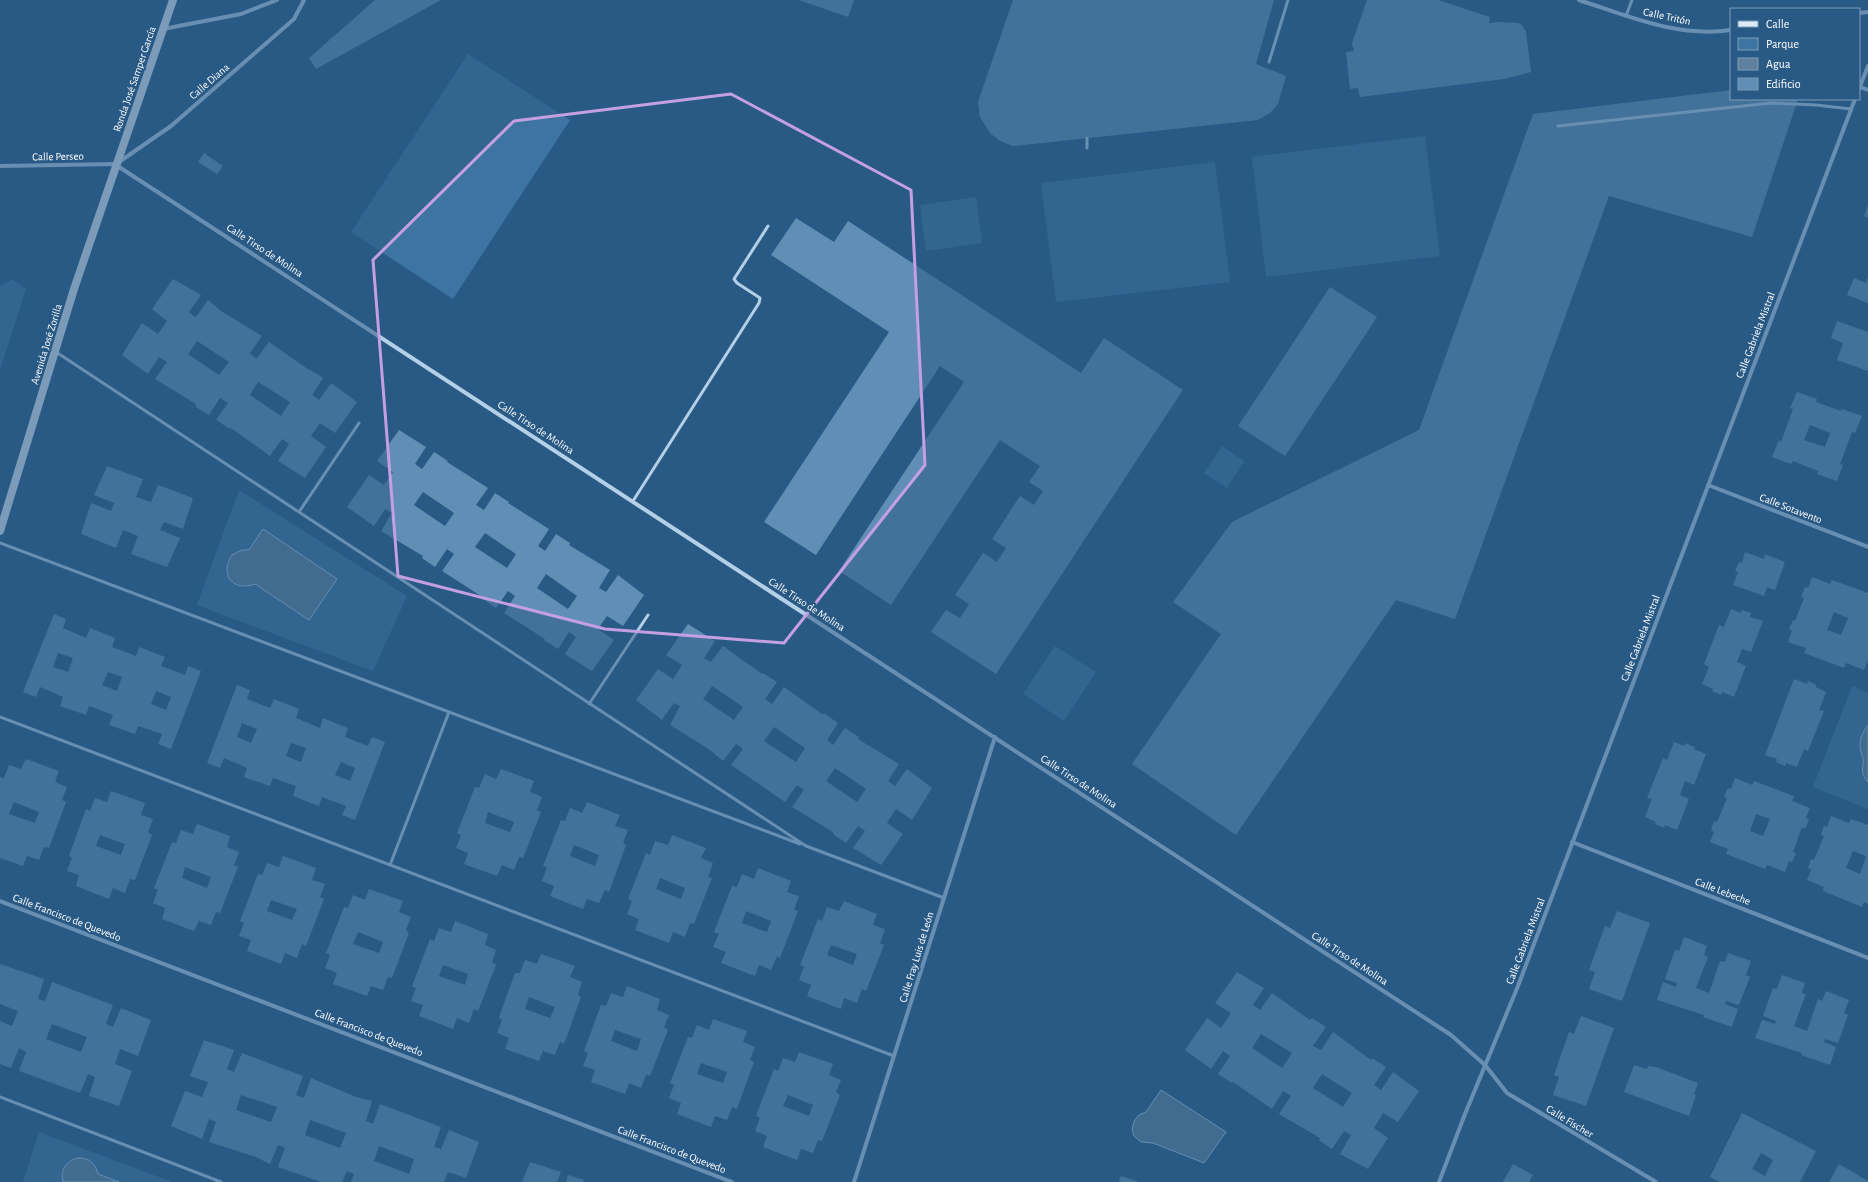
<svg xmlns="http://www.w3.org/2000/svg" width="1868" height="1182" font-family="'Alegreya Sans',sans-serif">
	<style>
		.green { fill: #3e74a1 }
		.water { fill: #5f809e; stroke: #a8cce7 }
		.building { fill: #618eb4; fill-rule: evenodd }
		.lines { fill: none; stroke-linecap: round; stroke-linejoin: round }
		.lane { stroke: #b4d0e7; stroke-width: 3 }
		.street { stroke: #b4d0e7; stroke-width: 4 }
		.secondary { stroke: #ddebf7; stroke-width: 8 }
		.marked { fill: none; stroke: #c4a0e2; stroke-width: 3; stroke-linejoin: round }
		.labels { text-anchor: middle; stroke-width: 4; stroke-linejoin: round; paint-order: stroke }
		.street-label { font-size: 11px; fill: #fff; stroke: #295a85 }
	</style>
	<rect width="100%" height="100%" fill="#295a85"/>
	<!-- green -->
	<path class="green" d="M468,54l102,66 -117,179 -102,-67z
		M1425,136l15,120 -174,21 -14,-120z
		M1215,162l15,120 -174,20 -15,-119z
		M976,197l6,46 -56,8 -6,-46z
		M12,279l14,10 -26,81v-84z
		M1222,446l22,15 -17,27 -23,-15z
		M239,490l168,106 -34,75 -176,-66z
		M1055,646l41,26 -32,49 -41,-27z
		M1852,686l16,7v116l-55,-22z
		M39,1132l133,50h-149z"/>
	<!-- water -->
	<path class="water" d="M263,529l74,50 -28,41 -54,-36c-22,8 -36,-9 -23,-29l10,-5h7z
		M1868,725v57c-9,-10 -4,-14 -5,-24 0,-2 -2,-4 -2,-6 -3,-10 1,-19 7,-27z
		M1161,1090l65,42 -22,31 -51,-20 -12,-1 -7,-6 -2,-7 2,-8 5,-6 7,-3z
		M78,1158c11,0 17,5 20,16l21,8h-56c-3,-12 3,-21 15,-24z"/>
	<!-- building -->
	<path class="building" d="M375,0h66l-125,69 -7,-11z
		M799,0h55l-6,17z
		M1013,0h261l-18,64 30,12 -8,28 -8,9 -12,7 -245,26 -13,-5 -10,-8 -10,-16 -2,-15z
		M1367,0h71l52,17 -1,6 10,-1 19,1 4,2 4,7 5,40 -27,7 -144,18 -2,-9 -8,1 -4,-37 8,-1 -2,-8z
		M1731,90v9h67l-46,138 -143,-41 -154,423 -59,-19 -160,235 -104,-71 89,-130 -48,-32 59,-80 187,-92 114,-316z
		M204,153l19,13 -6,8 -19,-12z
		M1868,205v13l-4,-2z
		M796,218l38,24 14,-21 233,152 23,-35 79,52 -187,284 -65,-42 15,-22 14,8 9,-14 -14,-9 28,-42 14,9 9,-14 -14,-9 28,-43 14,9 9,-14 -14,-9 11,-16 -40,-26 -109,165 -52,-34 125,-189 -24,-16 -124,189 -52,-33 125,-190 -118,-77z
		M1868,277v26l-21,-8 7,-17 12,5z
		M173,279l28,16 -12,17 6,5h1l12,-17 13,11 41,25 -12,17 4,4 3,1 12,-16 40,28v-1l14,9 -11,17 6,4 1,1 12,-17 26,19 -22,31 -15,-10 -9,13 15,11 -21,31 -27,-17 11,-17 -7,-5 -12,17 -39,-28 -1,1 -14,-9 12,-17 -8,-5 -11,17 -13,-8v-3l-41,-25 12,-17 -8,-5 -11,17 -26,-19 20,-32 16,11 9,-13 -15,-12zM197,341l32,21 -10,13 -31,-21zM258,382l32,20 -9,14 -31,-21z
		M1330,287l47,30 -92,139 -47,-30z
		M1837,321l31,11v39l-31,-11 6,-17 -12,-5z
		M1797,392l20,7 -1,3 25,9 1,-2 20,7 -7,17 -3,-1 -12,32 3,1 -6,16 -20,-7 1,-3 -25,-10 -2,3 -19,-7 7,-17 2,2 12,-33 -3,-1zM1810,425l20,8 -5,14 -21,-7z
		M399,430l27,17 -11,17 7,5 12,-17 14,9 -1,1 41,26 -12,17 8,5 11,-17 14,9 -1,1 41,26 -11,17 7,5 11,-17 14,9 -1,2 41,25 -11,18 7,4 12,-17 26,20 -21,31 -16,-10 -9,13 16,11 -22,31 -27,-17 11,-17 -7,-5 -11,17 -14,-9 1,-1 -41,-26 11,-17 -7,-5 -12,17 -13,-9 1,-1 -42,-27 12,-17 -7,-5 -12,18 -13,-9 1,-2 -42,-25 11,-18 -7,-4 -11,17 -27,-19 22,-32 15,10 9,-13 -16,-11zM423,492l31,21 -9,13 -31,-21zM485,533l31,21 -9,14 -32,-21zM546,574l31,22 -9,13 -31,-21z
		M107,466l36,13 -7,18 15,5 7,-17 35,13 -10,31 -19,-7 -4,8 20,8 -13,29 -36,-13 7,-18 -15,-6 -7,18 -35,-14 10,-31 20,8 3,-8 -20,-8z
		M1745,552l19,7 1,-5 20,8 -10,28 -8,-3 -3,9 -31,-11 5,-13 -3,-1 4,-9 3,1z
		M1812,577l18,7 2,-4 36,13v67l-4,10 -18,-7 -2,5 -40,-15 2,-5 -18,-6 4,-11 -3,-2 4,-9 2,1 9,-23 -3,-1 4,-10 3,1zM1834,612l14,6 -7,17 -14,-5z
		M1731,609l10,4 1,-3 9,3 -1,4 13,4 -12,31 -9,-3 -5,13 9,4 -12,31 -12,-5 -1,3 -9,-4 1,-2 -11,-5 7,-17 -5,-3 15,-39 5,2z
		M54,614l12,5 -3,9 23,10 4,-10 25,10 -3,9 24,9 3,-9 26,10 -4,9 24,9 3,-9 13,5 -30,78 -13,-5 4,-10 -24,-8 -3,8 -26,-9 4,-10 -24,-9 -3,9 -26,-9 3,-9 -23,-10 -4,10 -13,-5zM58,653l15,5 -5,14 -15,-5zM108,672l14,5 -5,14 -15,-6zM156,691l15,6 -5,13 -15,-6z
		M688,624l27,17 -11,17 7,4 12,-16 39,28 1,-1 14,9 -12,17 7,5 12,-17 38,27h3l13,9 -11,17 6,5 12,-17 14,9 -1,2 41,25 -11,17 7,5 12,-17 25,19 -20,32 -16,-11 -1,1 -8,13 16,11 -22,31 -28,-17 12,-17 -7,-5 -12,17 -13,-9v-2l-41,-25 12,-17 -7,-5 -12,17 -54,-37 12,-16 -7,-5 -13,17 -13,-11 -40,-25 10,-19 -6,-3 -12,17 -26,-20 22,-31 15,10 9,-14 -16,-10zM712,686l31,21 -9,13 -31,-21zM774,727l31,21 -9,14 -32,-21zM835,768l31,21 -9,13 -31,-21z
		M1794,679l13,5 1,-3 8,4v2l10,5 -7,18 5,1 -16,40 -4,-2 -7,18 -11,-4 -1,3 -9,-4 1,-3 -12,-4z
		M237,685l13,5 -3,9 23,9 4,-9 25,10 -3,9 24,10 3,-10 25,10 -3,9 23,9 4,-9 13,5 -30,78 -13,-5 4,-9 -24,-9 -3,9 -26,-10 3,-10 -23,-8 -3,8 -26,-9 3,-9 -23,-10 -4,10 -13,-5zM242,723l15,6 -6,14 -14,-6zM291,743l15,5 -5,14 -15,-6zM341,762l14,6 -5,13 -15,-6z
		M1674,742l11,4v-3l10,4 -1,2 12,5 -12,31 -9,-4 -5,14 9,4 -12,31 -12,-5 -1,3 -9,-4 1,-2 -11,-5 7,-18 -5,-1 16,-40 4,2z
		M26,759l33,12 -4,11 12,5 -5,13 4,2 -17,46 -5,-1 -5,13 -12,-4 -4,10 -23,-8v-81l4,1 5,-13 12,4zM14,802l25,10 -4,11 -26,-9z
		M501,769l33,12 -4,11 12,5 -5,13 4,2 -18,46 -4,-1 -5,13 -12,-5 -5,11 -33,-12 4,-11 -12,-5 5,-13 -4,-2 18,-46 4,1 6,-14 11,5zM488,812l26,10 -4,10 -25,-9z
		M1735,778l17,7 2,-4 40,15 -2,5 18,7 -4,10 3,2 -4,9 -3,-2 -9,25 3,1 -4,9 -3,-1 -4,11 -18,-7 -2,4 -39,-15 2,-5 -18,-7 4,-10 -3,-2 3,-9 3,1 10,-24 -3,-1 4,-9 3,1zM1756,814l14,5 -7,17 -13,-5z
		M111,791l34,12 -4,12 12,4 -5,13 4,3 -17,45 -5,-1 -5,14 -12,-5 -4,11 -33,-13 3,-11 -12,-4 5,-13 -3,-2 17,-47 4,2 5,-13 12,4zM100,835l25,9 -4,11 -25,-9z
		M587,802l33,13 -5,11 13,4 -5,13 3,2 -17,47 -4,-2 -6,13 -12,-4 -4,10 -33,-13 4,-10 -12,-5 5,-14 -4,-1 18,-46 4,1 5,-13 12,5zM574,845l25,10 -4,11 -25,-10z
		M1831,816l18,7 2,-4 17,6v79l-4,-2 -2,5 -39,-16 1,-4 -17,-7 4,-10 -3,-2 3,-9 3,1 10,-24 -3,-1 3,-9 3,1zM1853,851l13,5 -6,18 -14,-6z
		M197,824l33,12 -3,11 12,5 -5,13 4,2 -18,46 -4,-1 -5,13 -12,-4 -5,10 -32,-12 3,-11 -12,-5 5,-13 -4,-2 18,-46 4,1 5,-13 12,4zM185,867l26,10 -4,11 -25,-10z
		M672,835l34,13 -5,10 12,5 -5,14 4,1 -18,46 -4,-1 -5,14 -12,-5 -4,11 -34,-13 4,-11 -12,-5 5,-13 -4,-2 18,-46 4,2 5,-14 13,4zM660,878l25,10 -4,11 -25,-10z
		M283,856l33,12 -4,12 13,4 -5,13 4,2 -18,47 -4,-2 -5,14 -12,-5 -4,11 -34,-13 4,-11 -12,-4 5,-13 -4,-2 18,-47 4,1 5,-12 12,4zM271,900l26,9 -5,11 -25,-9z
		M758,868l33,13 -4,11 12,4 -5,14 4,1 -18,47 -3,-2 -6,14 -12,-5 -4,11 -34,-13 5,-11 -13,-5 6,-13 -5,-2 18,-46 5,1 5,-13 12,5zM746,911l25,10 -4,11 -25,-9z
		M369,889l34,12 -4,11 12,5 -5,13 3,3 -17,45 -4,-1 -5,13 -12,-4 -4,10 -34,-12 4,-11 -12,-5 5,-13 -4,-2 18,-46 4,1 5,-13 12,5zM358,932l25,10 -4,11 -26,-9z
		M844,901l33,13 -4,11 12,4 -5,14 4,2 -18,46 -4,-2 -5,14 -13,-5 -3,11 -34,-13 4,-11 -12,-5 5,-13 -4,-2 18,-46 4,2 5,-14 12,4zM831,945l26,9 -4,11 -26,-10z
		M1617,911l33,12 -28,78 -33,-12 6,-17 -6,-2 16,-44 5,2z
		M455,921l33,13 -3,11 11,5 -4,12 4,3 -18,46 -4,-2 -5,14 -12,-5 -4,11 -34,-13 4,-11 -12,-4 5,-13 -4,-2 18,-47 4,2 5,-13 12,4zM443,965l25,9 -3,11 -26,-9z
		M1684,937l23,9 -3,9 4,2 -12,31 13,5 11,-32 5,1 3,-9 23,8 -5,14 4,2 -11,28 -13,-4 -1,3 13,5 -6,18 -29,-10 1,-2 -47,-15 6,-18 13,5 1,-4 -12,-4 10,-29 4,1z
		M541,954l34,12 -5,11 12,5 -4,13 3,2 -17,47 -4,-2 -5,13 -12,-4 -4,10 -34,-12 4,-11 -12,-5 5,-13 -3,-3 16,-44h5l5,-13 12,4zM529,997l26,10 -5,11 -25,-9z
		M0,964l44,15 -6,20 7,2 7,-19 61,23 -7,19 7,3 8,-19 30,12 -13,36 -18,-7 -5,15 17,7 -13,35 -30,-10 6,-19 -7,-3 -8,19 -61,-22 7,-19 -7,-4 -8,20 -11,-4v-43l12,5 6,-15 -18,-7zM52,1024l35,13 -6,15 -35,-13z
		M1237,972l27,16 -11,17 7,5 12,-17 38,27 2,-2 14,9 -13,19 8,4 12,-18 38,28 1,-2 14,9 -12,18 7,5 12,-18 26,19 -21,31 -15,-9 -9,15 14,10 -20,31 -28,-15 11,-19 -7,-4 -12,18 -13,-9 1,-2 -41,-24 12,-18 -8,-5 -11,18 -39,-27 -1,1 -14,-9 12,-18 -7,-5 -12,18 -26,-19 22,-32 14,10 10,-15 -16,-10zM1261,1034l31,19 -10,15 -30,-20zM1322,1074l30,19 -9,14 -30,-19z
		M1782,975l23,8 -3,10 4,1 -12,32 13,5 11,-32 4,2 4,-10 23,9 -5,13 4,2 -10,28 -13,-4 -1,3 12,5 -6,18 -29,-10 1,-2 -47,-15 7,-18 13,4 1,-3 -13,-5 10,-28 4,1z
		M627,986l33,13 -3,11 12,5 -5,12 4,3 -18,46 -4,-1 -5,13 -12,-5 -4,11 -34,-12 4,-12 -12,-4 5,-13 -4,-2 17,-46 5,1 5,-13 12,4zM615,1030l26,9 -4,12 -26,-10z
		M1581,1016l33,12 -28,78 -33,-11 6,-18 -5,-2 15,-43 5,2z
		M713,1019l34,12 -4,11 12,5 -5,13 4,2 -17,47 -5,-2 -5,13 -12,-4 -4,11 -34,-13 4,-11 -12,-5 5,-13 -4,-2 18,-46 4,1 5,-13 12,5zM701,1063l26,9 -4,11 -26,-9z
		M204,1040l30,10 -7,19 7,3 8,-19 61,23 -7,19 8,3 7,-20 45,19 16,4 -6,20 7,3 7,-20 61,23 -7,20 7,2 8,-19 30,12 -13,36 -18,-6 -4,10h-93l3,-8 -7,-3 -5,11h-21l-43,-15 7,-19 -7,-3 -8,19 -14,-7 -47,-15 7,-20 -2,-1 -5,-2 -7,20 -31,-13 14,-35 17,6 6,-15 -18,-6zM241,1095l36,12 -6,15 -35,-12zM310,1120l36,13 -6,15 -35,-13zM379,1146l35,13 -5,15 -35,-13z
		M799,1052l34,12 -4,11 12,5 -5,12 4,3 -18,46 -4,-1 -5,13 -12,-4 -4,11 -34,-13 4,-11 -12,-5 5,-13 -4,-2 18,-47 4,2 5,-13 12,4zM788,1095l25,10 -4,11 -26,-10z
		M1634,1065l13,4 1,-3 8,1 42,16 -4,11 2,1 -7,21 -65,-24z
		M1742,1113l74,38 -16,31h-80l-10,-5zM1761,1153l12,7 -8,16 -13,-7z
		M530,1162l31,10 -4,10h-35z
		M1513,1164l20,11 -4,7h-26z
		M1839,1164l29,17v1h-39z
		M568,1175l16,5 -1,2h-17z
		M1121,1176l18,6h-20z"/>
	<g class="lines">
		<!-- lane -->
		<path class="lane" d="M1626,16l6,-16
			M1269,62l19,-62
			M1558,126l213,-23 45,2 35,4
			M1087,148v-10
			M56,352l750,494 138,52
			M633,501l126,-198 1,-5 -23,-15 -3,-4 34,-53
			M299,512l60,-89
			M0,543l800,301
			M589,704l59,-89
			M0,717l894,339
			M390,865l59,-153
			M0,1097l221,85"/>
		<!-- street -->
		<path class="street" d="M1579,0c49,16 99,38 152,30
			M1859,13l9,-1
			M163,29l78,-15 36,-14
			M1860,87l8,3
			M1859,89l9,-23
			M119,162l52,-36 123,-107 10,-19
			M116,165l1335,870 34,30 22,28 149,89
			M0,166l116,-2
			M1708,485l160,62
			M1572,842l296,116
			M0,901l732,281
			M854,1182l141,-445
			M1439,1182l26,-68 53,-128 337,-887"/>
		<!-- secondary -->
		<path class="secondary" d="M0,531l74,-242 99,-289"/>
	</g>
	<!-- marked area -->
	<path d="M0 0H1868V1182H0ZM731,94l180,96 14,275 -141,178 -179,-14 -207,-53 -25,-316 141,-139z" fill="#295a85" fill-opacity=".55" fill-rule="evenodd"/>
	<path class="marked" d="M731,94l180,96 14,275 -141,178 -179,-14 -207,-53 -25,-316 141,-139z"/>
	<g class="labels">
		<!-- street labels -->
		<g class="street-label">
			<text transform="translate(1667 16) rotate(12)" y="4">Calle Tritón</text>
			<text transform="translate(134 79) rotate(-71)" y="4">Ronda José Samper García</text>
			<text transform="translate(209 81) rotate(-41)" y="4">Calle Diana</text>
			<text transform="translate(58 156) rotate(-1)" y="4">Calle Perseo</text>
			<text transform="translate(265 250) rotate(33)" y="4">Calle Tirso de Molina</text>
			<text transform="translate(1755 335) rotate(-69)" y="4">Calle Gabriela Mistral</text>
			<text transform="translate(46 344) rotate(-73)" y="4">Avenida José Zorilla</text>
			<text transform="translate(536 427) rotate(33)" y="4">Calle Tirso de Molina</text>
			<text transform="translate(1791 508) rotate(21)" y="4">Calle Sotavento</text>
			<text transform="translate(807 604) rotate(33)" y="4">Calle Tirso de Molina</text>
			<text transform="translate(1640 638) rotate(-69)" y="4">Calle Gabriela Mistral</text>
			<text transform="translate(1079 781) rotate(33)" y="4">Calle Tirso de Molina</text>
			<text transform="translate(1723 891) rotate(21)" y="4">Calle Lebeche</text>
			<text transform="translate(67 917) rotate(21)" y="4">Calle Francisco de Quevedo</text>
			<text transform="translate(1525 941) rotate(-69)" y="4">Calle Gabriela Mistral</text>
			<text transform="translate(916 957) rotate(-73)" y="4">Calle Fray Luis de León</text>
			<text transform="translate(1350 958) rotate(33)" y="4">Calle Tirso de Molina</text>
			<text transform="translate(369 1032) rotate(21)" y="4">Calle Francisco de Quevedo</text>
			<text transform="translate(1570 1121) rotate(31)" y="4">Calle Fischer</text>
			<text transform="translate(672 1149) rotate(21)" y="4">Calle Francisco de Quevedo</text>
		</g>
	</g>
	<!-- legend -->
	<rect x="1730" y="8" width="130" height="92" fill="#295a85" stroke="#7f9cb6"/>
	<rect x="1738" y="21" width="20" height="6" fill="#ddebf7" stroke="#7f9cb6"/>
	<text x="1766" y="28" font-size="12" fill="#ffffff">Calle</text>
	<rect x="1738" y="38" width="20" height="12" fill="#3e74a1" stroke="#7f9cb6"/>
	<text x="1766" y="48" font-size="12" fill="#ffffff">Parque</text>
	<rect x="1738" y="58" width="20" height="12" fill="#5f809e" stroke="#7f9cb6"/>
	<text x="1766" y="68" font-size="12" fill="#ffffff">Agua</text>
	<rect x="1738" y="78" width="20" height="12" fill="#618eb4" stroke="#7f9cb6"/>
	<text x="1766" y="88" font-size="12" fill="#ffffff">Edificio</text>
</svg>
